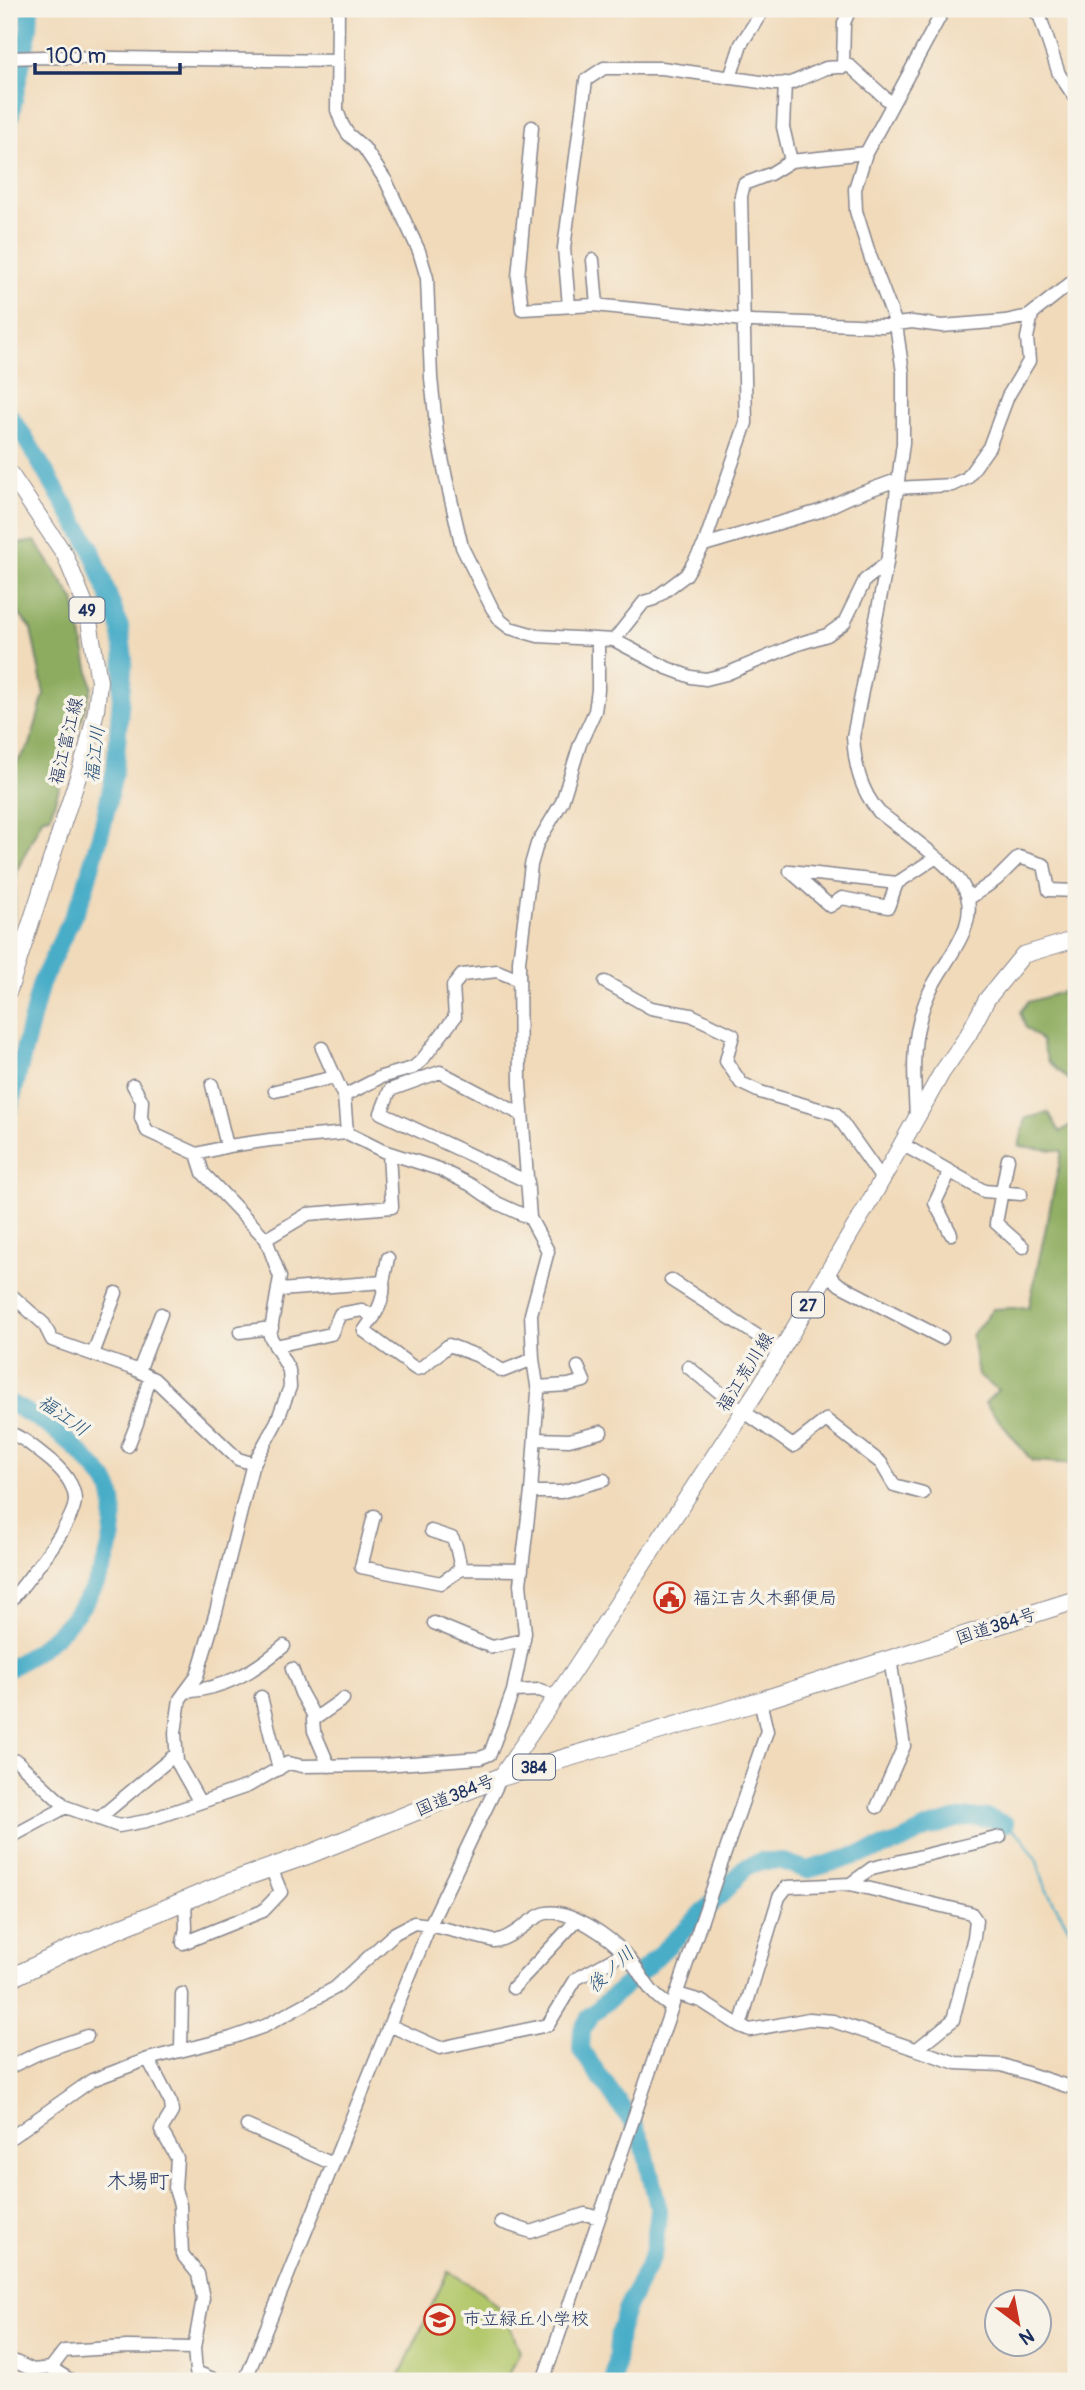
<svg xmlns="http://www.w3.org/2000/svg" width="1085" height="2390" font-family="Pangolin,'Klee One',sans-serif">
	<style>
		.green { fill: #b2c76b; stroke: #667b64; stroke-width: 2 }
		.forest { fill: #8dac5f; stroke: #546e5e; stroke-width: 2 }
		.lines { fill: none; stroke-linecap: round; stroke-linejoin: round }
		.stream { stroke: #48adc8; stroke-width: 2.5 }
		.river { stroke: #48adc8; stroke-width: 18 }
		.minor-casing { stroke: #86848c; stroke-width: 15 }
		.major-casing { stroke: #86848c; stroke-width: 18 }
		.highway-casing { stroke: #86848c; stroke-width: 20 }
		.minor { stroke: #fff; stroke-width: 12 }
		.major { stroke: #fff; stroke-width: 16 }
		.highway { stroke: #fff; stroke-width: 18 }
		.labels { text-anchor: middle; stroke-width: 7; stroke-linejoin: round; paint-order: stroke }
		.shield { fill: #f7f3e8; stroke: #5d6a87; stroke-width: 2 }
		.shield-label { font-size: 16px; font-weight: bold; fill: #1b2f5e }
		.street-label { font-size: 18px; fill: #1b2f5e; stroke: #f7f3e8 }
		.poi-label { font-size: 18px; fill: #1b2f5e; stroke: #f7f3e8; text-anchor: start }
		.water-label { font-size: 19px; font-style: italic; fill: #28557e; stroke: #f7f3e8 }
		.quarter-label { font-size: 21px; fill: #1b2f5e; stroke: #f7f3e8 }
	</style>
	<rect width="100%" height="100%" fill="#f7f3e8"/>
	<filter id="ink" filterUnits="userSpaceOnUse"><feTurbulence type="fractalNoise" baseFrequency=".0143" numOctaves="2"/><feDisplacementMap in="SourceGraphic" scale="14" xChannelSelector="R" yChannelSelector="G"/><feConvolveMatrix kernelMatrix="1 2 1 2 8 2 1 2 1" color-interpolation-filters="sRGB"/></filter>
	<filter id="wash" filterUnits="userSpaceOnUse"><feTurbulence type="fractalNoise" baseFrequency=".00686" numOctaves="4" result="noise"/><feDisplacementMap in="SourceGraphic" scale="28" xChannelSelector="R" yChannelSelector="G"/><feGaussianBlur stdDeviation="1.57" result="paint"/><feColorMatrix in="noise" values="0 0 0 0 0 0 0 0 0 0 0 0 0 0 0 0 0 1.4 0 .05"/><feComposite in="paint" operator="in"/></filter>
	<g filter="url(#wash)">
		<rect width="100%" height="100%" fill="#f1daba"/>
		<!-- green -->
		<path class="green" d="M448,2271l34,21 23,22 15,37 -14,30h-109z"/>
		<!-- forest -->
		<path class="forest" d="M35,541l39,59 18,87 -42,129 -7,1 -26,53 -5,64 -3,13v-175l21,-27 14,-51 -13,-65 -22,-27v-57z
			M1076,988v98l-28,-25 -7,-21 -15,-12 -6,-16 8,-10z
			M1049,1113l11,19 16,-11v343l-44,-3 -47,-58 13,-13 -20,-14 -6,-41 21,-26 36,-2 33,-156 -43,-5 7,-28z"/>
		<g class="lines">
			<!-- stream -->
			<path class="stream" d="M1005,1824l16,12 16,25 9,28 30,51"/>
			<!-- river -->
			<path class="river" d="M9,123l20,-94 1,-20
				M9,415l16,23 66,110 29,79 4,32 -9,110 -12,56 -20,70 -42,88 -32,127
				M9,1403c32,16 58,34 81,60 6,7 14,14 18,21 7,14 6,27 5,42 -4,61 -52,115 -104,142
				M614,2381l5,-48 7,-23 27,-55 6,-44 -15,-64 -10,-22 -53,-75 1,-20 8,-14 56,-49 79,-76 19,-23 17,-7h20l26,9 91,-27 28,-14 27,-9 17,-3 18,1 17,6"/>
		</g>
	</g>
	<g filter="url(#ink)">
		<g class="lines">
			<defs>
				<path id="minor" d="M338,9l-1,101 5,14 6,10 16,14 22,33 33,70 8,27 4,100 6,56 9,44 16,69 30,61 9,13 9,7 28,8 76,4 53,28 24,9 15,2 20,-5 72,-30 29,-9 17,-12 21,-43 22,-17
					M1033,9l7,8 19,57 17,25
					M9,58l34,-1 295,4
					M843,67l1,-44 6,-14
					M730,78l11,-34 23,-35
					M785,83l-2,44 8,34
					M532,127l-14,150 4,32 72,-4 159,16 129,5 30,-4 30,4 63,-5 24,-5 47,-37
					M593,260l4,45
					M569,306l-5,-58 22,-168 18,-12h58l113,16 16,-1 35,-15 24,-2 42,38
					M896,488l56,-3 15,-7 22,-31 19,-51 21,-35 -2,-23 5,-24
					M704,545l116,-34 30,-14 47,-17
					M614,640l30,-38 10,-3 32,-24 18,-30 42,-122 -5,-227 3,-12 26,-10 21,-13 75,-8
					M897,883l-9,24 -46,-9 -12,8 -40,-35 107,12 38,-25
					M968,899l29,-20 22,-22 25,8 5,25 27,1
					M605,982l46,26 40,7 42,20 -7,26 15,22 19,9 76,22 46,65
					M322,1048l22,49
					M133,1085l9,16 -1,17 6,13 50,23 32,-8 41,-6 77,-7 -3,-37 37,-19 32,-9 9,-8 33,-43 -2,-31 9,-11 35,-4 22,9
					M212,1085l15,61
					M275,1091l60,-14
					M522,1115l-82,-43 -50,18 -9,23 147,69
					M916,1119c-1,-31 -5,-66 3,-96 2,-10 6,-21 10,-30 14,-33 55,-69 34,-107 -10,-20 -64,-58 -84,-74 -19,-22 -24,-47 -26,-75l34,-174 16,-120v-70l-7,-49 -26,-68 -14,-45 -1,-22 11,-36 78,-144
					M347,1133l36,18 56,18 32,16 26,18 33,15
					M902,1144l82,47 37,3
					M197,1154l6,19 63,66 14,38 -10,59 19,34 1,17 -13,34 -25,46 -36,145 -19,64 -17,23 -5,34 2,29 22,39
					M1008,1159l-12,64 27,24
					M950,1171l-15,32 16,31
					M266,1239l42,-25 84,-7 -3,-54
					M827,1274l13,11 102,53
					M671,1280l110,71
					M383,1282l5,-24
					M280,1290l103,-8c3,18 -9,35 -19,49l52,38 5,-1 28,-23 29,11 25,15 30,-12
					M9,1293l35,31 8,16 82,29 20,10 84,80 16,5
					M240,1332l32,-4
					M275,1346l56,-12 9,-20 22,-4 12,7
					M93,1354l23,-61
					M688,1367l55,44 50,35 33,-26 55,43 13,22 29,8
					M139,1371l22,-57
					M537,1387l31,-2 16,-4 -6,-14
					M9,1433c14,4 24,14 36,23 13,10 29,26 30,43 1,23 -50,84 -66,104
					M535,1439l34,1 32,-8
					M128,1446l9,-23 13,-46
					M531,1492h30l43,-12
					M374,1516l-13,51 80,16 20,-14 61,1
					M431,1531l21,7 4,8 5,23
					M434,1623l58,24 32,-7
					M292,1669l9,24 14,25
					M513,1691l27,-1 16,7
					M185,1692c41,-4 68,-20 99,-46
					M261,1697l18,72
					M9,1759l8,2 49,46 53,19 27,-5 102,-35 40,-23 14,3 82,-1 96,-7 10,-4 23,-63 12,-58 -5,-49 11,-92 7,-100 -5,-33 -2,-45 17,-63 -18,-33 -10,-134 -1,-123 12,-96 6,-21 25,-42 18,-58 15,-33 3,-21v-50
					M329,1766l-15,-35 -1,-11 30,-21
					M877,1807l27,-61 -14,-87
					M98,1819l78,-65
					M9,1838l57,-31
					M850,1884l22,-16 128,-31
					M185,1901l1,27 -3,15 80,-32 18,-19 -10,-24
					M513,1988l64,-68
					M677,1994l24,7 39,25 10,4 59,-11 24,2 123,42 46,2 74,24
					M389,2025l51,23 108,-23 28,-46 48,-26
					M740,2026l39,-129 8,-10 63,-3 121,29 5,7 -2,17 -21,83 -36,29
					M181,2050l1,-56
					M148,2059l23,44 1,9 -11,18 16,28 -2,31 5,16 2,49 16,20 5,24 -9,50 2,24 22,9
					M10,2067l31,-15 46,-16
					M247,2126l86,38
					M9,2139l83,-59 56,-21 83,-21 34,-12 70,-38 60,-55 19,-10 16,2 64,16c21,-3 37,-25 52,-28 24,-5 65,25 80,42 19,21 19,37 46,52
					M501,2222l30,10 54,-18 14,4
					M9,2359l24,11 18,-2 13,-17 63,-4 67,1
					M51,2368l21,13
					M245,2381l185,-456 71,-148
					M543,2381l224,-650 -7,-30"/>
				<path id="major" d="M9,472l56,83 22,54 12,72 -3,30 -9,38 -78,241
					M501,1777l67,-98 192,-293 110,-185 71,-127 27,-39 19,-36 36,-44 53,-16"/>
				<path id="highway" d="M9,1979l57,-28 156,-66 88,-31 191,-77 259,-76 316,-101"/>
			</defs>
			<!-- minor casing -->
			<use href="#minor" class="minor-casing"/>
			<!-- major casing -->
			<use href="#major" class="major-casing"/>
			<!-- highway casing -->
			<use href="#highway" class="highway-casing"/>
			<!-- minor -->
			<use href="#minor" class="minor"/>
			<!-- major -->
			<use href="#major" class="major"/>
			<!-- highway -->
			<use href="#highway" class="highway"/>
		</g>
	</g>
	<!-- icons -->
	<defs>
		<symbol id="civic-ring" viewBox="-11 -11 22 22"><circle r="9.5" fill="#f7f3e8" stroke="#c8321e" stroke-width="1.5"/><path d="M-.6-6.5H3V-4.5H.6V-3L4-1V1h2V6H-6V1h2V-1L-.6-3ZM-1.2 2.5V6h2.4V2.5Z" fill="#c8321e"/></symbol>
		<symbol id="school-ring" viewBox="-11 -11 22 22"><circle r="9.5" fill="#f7f3e8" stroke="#c8321e" stroke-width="1.5"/><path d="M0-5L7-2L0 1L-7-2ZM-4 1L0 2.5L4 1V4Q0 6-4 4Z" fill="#c8321e"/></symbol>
	</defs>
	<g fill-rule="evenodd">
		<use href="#civic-ring" x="652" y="1580" width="35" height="35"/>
		<use href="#school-ring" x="422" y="2302" width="35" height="35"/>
	</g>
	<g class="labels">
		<!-- shield labels -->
		<g class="shield">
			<rect x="69.5" y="597.5" width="35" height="25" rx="5"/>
			<rect x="792" y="1292.5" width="32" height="25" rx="5"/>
			<rect x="513" y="1754.5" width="42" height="25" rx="5"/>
		</g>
		<g class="shield-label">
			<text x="87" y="616">49</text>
			<text x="808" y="1311">27</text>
			<text x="534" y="1773">384</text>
		</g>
		<!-- street labels -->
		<g class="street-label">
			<text transform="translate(66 741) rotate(-76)" y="6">福江富江線</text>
			<text transform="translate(745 1372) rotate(-58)" y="6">福江荒川線</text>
			<text transform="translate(996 1626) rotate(-18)" y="6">国道384号</text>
			<text transform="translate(455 1795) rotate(-22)" y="6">国道384号</text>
		</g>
		<!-- poi labels -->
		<g class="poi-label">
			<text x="693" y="1604">福江吉久木郵便局</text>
			<text x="463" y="2325">市立緑丘小学校</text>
		</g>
		<!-- water labels -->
		<g class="water-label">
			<text transform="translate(94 754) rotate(-83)" y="7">福江川</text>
			<text transform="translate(64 1415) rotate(35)" y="7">福江川</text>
			<text transform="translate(610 1969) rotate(-43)" y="7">後ノ川</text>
		</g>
		<!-- quarter labels -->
		<g class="quarter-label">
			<text x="138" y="2188">木場町</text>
		</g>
	</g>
	<!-- margin -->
	<rect width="1085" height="2390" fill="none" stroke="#f7f3e8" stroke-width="35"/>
	<!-- north arrow -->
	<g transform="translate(1018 2323) rotate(148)"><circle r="33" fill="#f7f3e8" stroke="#9fa5b1" stroke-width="2"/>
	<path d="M0-5L12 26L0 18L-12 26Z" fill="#c8321e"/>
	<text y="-10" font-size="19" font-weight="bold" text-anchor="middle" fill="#1b2f5e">N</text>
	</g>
	<!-- scale -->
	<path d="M35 63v10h145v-10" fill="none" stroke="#1b2f5e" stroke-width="3.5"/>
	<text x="46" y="63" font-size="21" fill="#1b2f5e" stroke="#f7f3e8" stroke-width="5" paint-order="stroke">100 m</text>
</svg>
